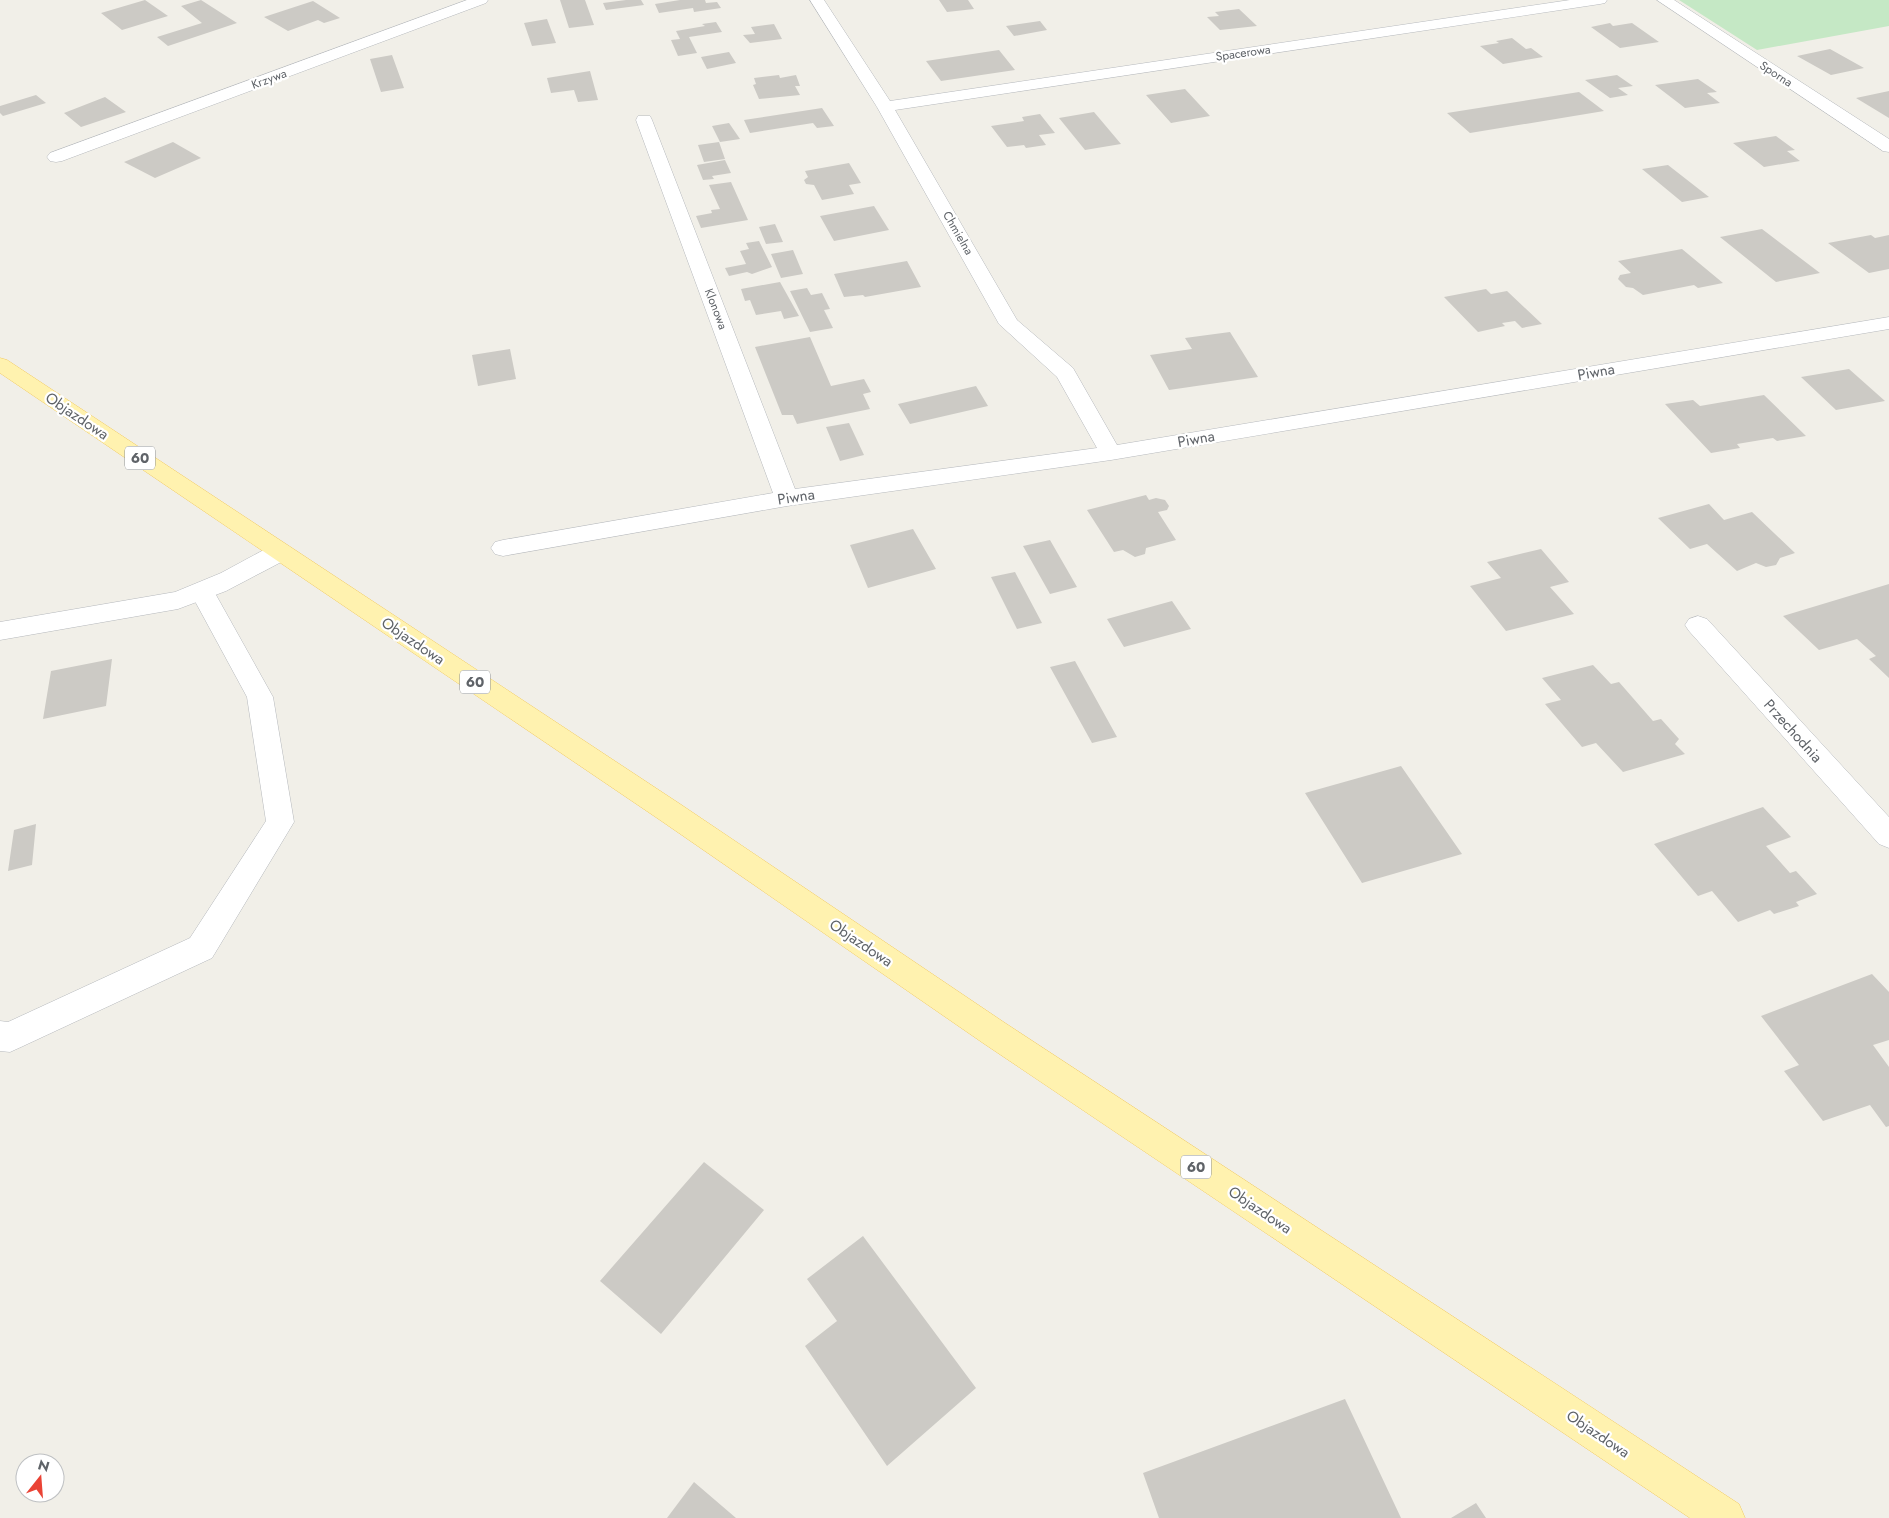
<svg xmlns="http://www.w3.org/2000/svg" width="1889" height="1518" font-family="Jost,sans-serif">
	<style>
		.green { fill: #c5e8c5 }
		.building { fill: #cccac5 }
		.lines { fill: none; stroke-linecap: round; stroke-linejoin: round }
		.service-casing { stroke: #b5b8bc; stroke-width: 1 }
		.minor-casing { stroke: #b5b8bc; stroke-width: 1 }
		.primary-casing { stroke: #f2c960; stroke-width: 1 }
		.service { fill: #fff; fill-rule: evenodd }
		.minor { fill: #fff; fill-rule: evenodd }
		.primary { fill: #fff2af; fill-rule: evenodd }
		.labels { text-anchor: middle; stroke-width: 4.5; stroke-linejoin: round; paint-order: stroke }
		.far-street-label { font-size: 12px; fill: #5f6368; stroke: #fff }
		.shield { fill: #fff; stroke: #8f9295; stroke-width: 1 }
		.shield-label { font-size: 14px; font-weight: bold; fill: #5f6368 }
		.street-label { font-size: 15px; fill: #5f6368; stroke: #fff }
	</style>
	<rect width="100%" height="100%" fill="#f1efe8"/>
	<!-- green -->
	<path class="green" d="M1679,0h210v26l-132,24z"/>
	<!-- building -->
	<path class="building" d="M145,0l23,16 -46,14 -21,-17z
		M201,0l36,23 -69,23 -11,-9 45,-14 -21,-17z
		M560,0h25l9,25 -25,3z
		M626,0h15l3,5 -38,5 -3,-7z
		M680,0h25l1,3 11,-1 4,6 -27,4 -1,-4 -34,5 -4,-9z
		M939,0h29l6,9 -27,3z
		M313,1l27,17 -16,5 -6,-3 -30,11 -24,-14z
		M1239,9l18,17 -37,4 -13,-13 12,-1 -4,-4z
		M547,19l9,24 -24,3 -8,-23z
		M1040,21l7,9 -33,6 -8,-10z
		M716,22l6,10 -33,5 8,16 -19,3 -7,-16 9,-1 -4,-8 29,-5 -3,-2z
		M1610,23l3,3 19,-3 27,19 -39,6 -29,-21z
		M774,24l8,15 -32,4 -7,-8 12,-1 -4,-7z
		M1512,38l14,11 5,-1 12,9 -40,7 -23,-18 19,-3 -3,-2z
		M1830,49l34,19 -33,7 -34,-19z
		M999,50l16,20 -74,11 -15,-20z
		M729,52l7,11 -29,6 -6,-12z
		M392,55l12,33 -23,4 -11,-33z
		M590,71l8,29 -20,2 -4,-12 -23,3 -4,-15z
		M779,75l1,3 16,-3 4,11h-5l5,9 -41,4 -6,-14 3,-1 -2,-6z
		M1617,75l16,11 -15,2 10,7 -18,3 -25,-18z
		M1698,79l19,13 -10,1 13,10 -35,5 -30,-23z
		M1185,89l25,27 -39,7 -25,-28z
		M1889,91v27l-33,-20z
		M1579,92l25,19 -134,22 -23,-20z
		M36,95l10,8 -43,13 -3,-3v-7z
		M105,97l21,15 -45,15 -17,-14z
		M822,108l12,18 -17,2 -4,-5 -63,10 -6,-13z
		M1094,112l27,32 -36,6 -26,-32z
		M1040,114l15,19 -16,2 7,10 -20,3 -2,-3 -17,2 -16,-21 33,-5 -2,-4z
		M729,123l11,16 -20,3 -8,-16z
		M1776,136l19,14 -8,1 13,10 -36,6 -31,-24z
		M173,142l28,16 -46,20 -31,-16z
		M719,142l6,17 -21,3 -6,-17z
		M725,160l6,13 -19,3 2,3 -11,1 -6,-15z
		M849,163l12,20 -12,2 5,9 -32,6 -8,-15 -8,-1 -2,-4 4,-3 -3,-6z
		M1668,165l41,32 -27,5 -40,-33z
		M731,182l17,38 -47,8 -5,-12 16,-3 -1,-3 9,-1 -11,-24z
		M874,206l15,24 -55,11 -14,-25z
		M775,224l8,18 -17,2 -7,-17z
		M1762,229l58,44 -44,9 -56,-45z
		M1871,235l4,3 14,-3v34l-20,4 -41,-30z
		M759,241l13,26 -20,7 -5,-2 -18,4 -4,-8 21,-4 -6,-13 9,-2 -3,-6z
		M1682,249l41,34 -25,5 -4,-3 -51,10 -10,-7 -7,-1 -8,-8 2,-4 11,-2 -13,-12z
		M793,250l10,24 -22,4 -10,-24z
		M907,261l14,26 -56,10 -2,-2 -19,2 -10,-23z
		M780,282l19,34 -15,3 -3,-8 -25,4 -6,-15 -5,1 -4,-12z
		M807,288l4,7 11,-2 8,16 -6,1 9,18 -23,4 -20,-41z
		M1486,289l5,5 16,-3 35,33 -20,4 -7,-7 -13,2 3,3 -27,6 -34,-35z
		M1230,332l28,45 -89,13 -19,-35 42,-6 -7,-11z
		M810,337l21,49 33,-7 7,13 -8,2 7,15 -73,15 -4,-9h-11l-27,-68z
		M510,349l6,30 -38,7 -6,-31z
		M1849,369l36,32 -49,9 -35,-33z
		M976,386l12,20 -78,18 -12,-20z
		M1764,395l42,41 -29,5 -4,-3 -36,6 3,4 -29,5 -46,-49 28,-4 7,6z
		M849,423l15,32 -24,6 -14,-34z
		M1146,495l3,5 7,-2 9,2 4,6 -2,4 -9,2 18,28 -30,8 -1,6 -10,3 -12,-7 -9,2 -27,-42z
		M1709,504l15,16 28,-8 43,41 -15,5 -4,7 -10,2 -10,-4 -19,8 -30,-27 -17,5 -32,-31z
		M913,529l23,40 -68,19 -18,-43z
		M1050,540l27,47 -27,7 -27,-48z
		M1541,549l28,33 -19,5 24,27 -68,17 -36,-45 31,-8 -14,-16z
		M1015,572l27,51 -25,6 -26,-52z
		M1889,584v94l-20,-19 7,-3 -19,-17 -38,11 -36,-34z
		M1172,601l19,28 -67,18 -17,-28z
		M112,659l-6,47 -63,13 8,-48z
		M1075,661l42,76 -25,6 -42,-76z
		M1593,665l18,19 8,-2 34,39 8,-2 18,20 -4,5 10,10 -62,18 -27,-29 -14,4 -37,-43 16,-4 -19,-22z
		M1401,766l61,88 -100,29 -57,-90z
		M1763,807l28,30 -25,9 24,27 6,-2 21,23 -21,8 3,4 -25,8 -4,-4 -32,12 -26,-31 -14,5 -44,-52z
		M36,824l-4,41 -24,6 6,-41z
		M1872,974l17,18v48l-16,5 16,22v59l-3,1 -16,-22 -47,16 -39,-50 15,-6 -38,-49z
		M704,1162l60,48 -103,124 -61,-53z
		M863,1236l113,152 -89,78 -82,-120 32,-25 -30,-42z
		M1345,1399l56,119h-242l-16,-45z
		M694,1482l42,36h-69z
		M1476,1503l10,15h-35z"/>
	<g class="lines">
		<defs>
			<path id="service" d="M202,583l9,3 62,111 21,125 -82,136 -191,89 -11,5 -10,-1v-30l8,1 182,-84 76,-117 -19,-124 -57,-105 3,-6z"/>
			<path id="minor" d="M467,0h21l-2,3 -424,158 -6,1 -6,-1 -3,-4 3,-4z
				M810,0h14l66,101 680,-101h37l-2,3 -5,1 -705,106 122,210 56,48 44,77 772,-128v12l-778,131 -324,46 -284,50 -8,-2 -4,-6 4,-6 8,-2 270,-47 -137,-373 2,-4h12l2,4 143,369 302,-41 -40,-71 -58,-53 -122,-217z
				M1657,0h17l215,139v13l-6,-1z
				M280,544l9,2 3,6 -3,6 -63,33 -48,18 -178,31v-18l175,-30 46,-19 50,-27z
				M1698,616l9,3 182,198v31l-10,-4 -190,-213 -4,-6 4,-6z"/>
			<path id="primary" d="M0,358l7,2 673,444 325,219 734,481 6,14h-55l-707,-475 -323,-223 -660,-447z"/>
		</defs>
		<!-- service casing -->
		<use href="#service" class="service-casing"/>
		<!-- minor casing -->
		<use href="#minor" class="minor-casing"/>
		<!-- primary casing -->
		<use href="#primary" class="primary-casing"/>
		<!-- service -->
		<use href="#service" class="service"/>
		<!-- minor -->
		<use href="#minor" class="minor"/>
		<!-- primary -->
		<use href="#primary" class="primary"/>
	</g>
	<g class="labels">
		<!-- far-street labels -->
		<g class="far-street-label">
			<text transform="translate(1243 53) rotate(-8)" y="4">Spacerowa</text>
			<text transform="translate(1776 74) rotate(33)" y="4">Sporna</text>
			<text transform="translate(269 79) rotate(-20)" y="4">Krzywa</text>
			<text transform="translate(958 233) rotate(60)" y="4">Chmielna</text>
			<text transform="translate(716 309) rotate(69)" y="4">Klonowa</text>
		</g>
		<!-- shield labels -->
		<g class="shield">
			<rect x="125" y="446.5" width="30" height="23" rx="4"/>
			<rect x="460" y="670.5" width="30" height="23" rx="4"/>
			<rect x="1181" y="1155.5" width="30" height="23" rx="4"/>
		</g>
		<g class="shield-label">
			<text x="140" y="463">60</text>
			<text x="475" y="687">60</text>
			<text x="1196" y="1172">60</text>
		</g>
		<!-- street labels -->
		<g class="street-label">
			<text transform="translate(1596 372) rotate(-10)" y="5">Piwna</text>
			<text transform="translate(77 416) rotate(34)" y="5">Objazdowa</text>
			<text transform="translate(1196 439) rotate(-10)" y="5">Piwna</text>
			<text transform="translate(796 497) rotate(-9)" y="5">Piwna</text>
			<text transform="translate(413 641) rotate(34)" y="5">Objazdowa</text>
			<text transform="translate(1793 731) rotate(48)" y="5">Przechodnia</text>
			<text transform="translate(861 943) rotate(34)" y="5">Objazdowa</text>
			<text transform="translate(1260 1210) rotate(34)" y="5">Objazdowa</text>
			<text transform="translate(1598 1434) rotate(34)" y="5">Objazdowa</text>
		</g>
	</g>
	<!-- north arrow -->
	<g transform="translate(40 1478) rotate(17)"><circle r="24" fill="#ffffff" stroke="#bfc1c3"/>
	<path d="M0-4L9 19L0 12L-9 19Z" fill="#ea4335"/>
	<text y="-8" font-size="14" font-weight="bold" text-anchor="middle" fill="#5f6368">N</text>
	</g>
</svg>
